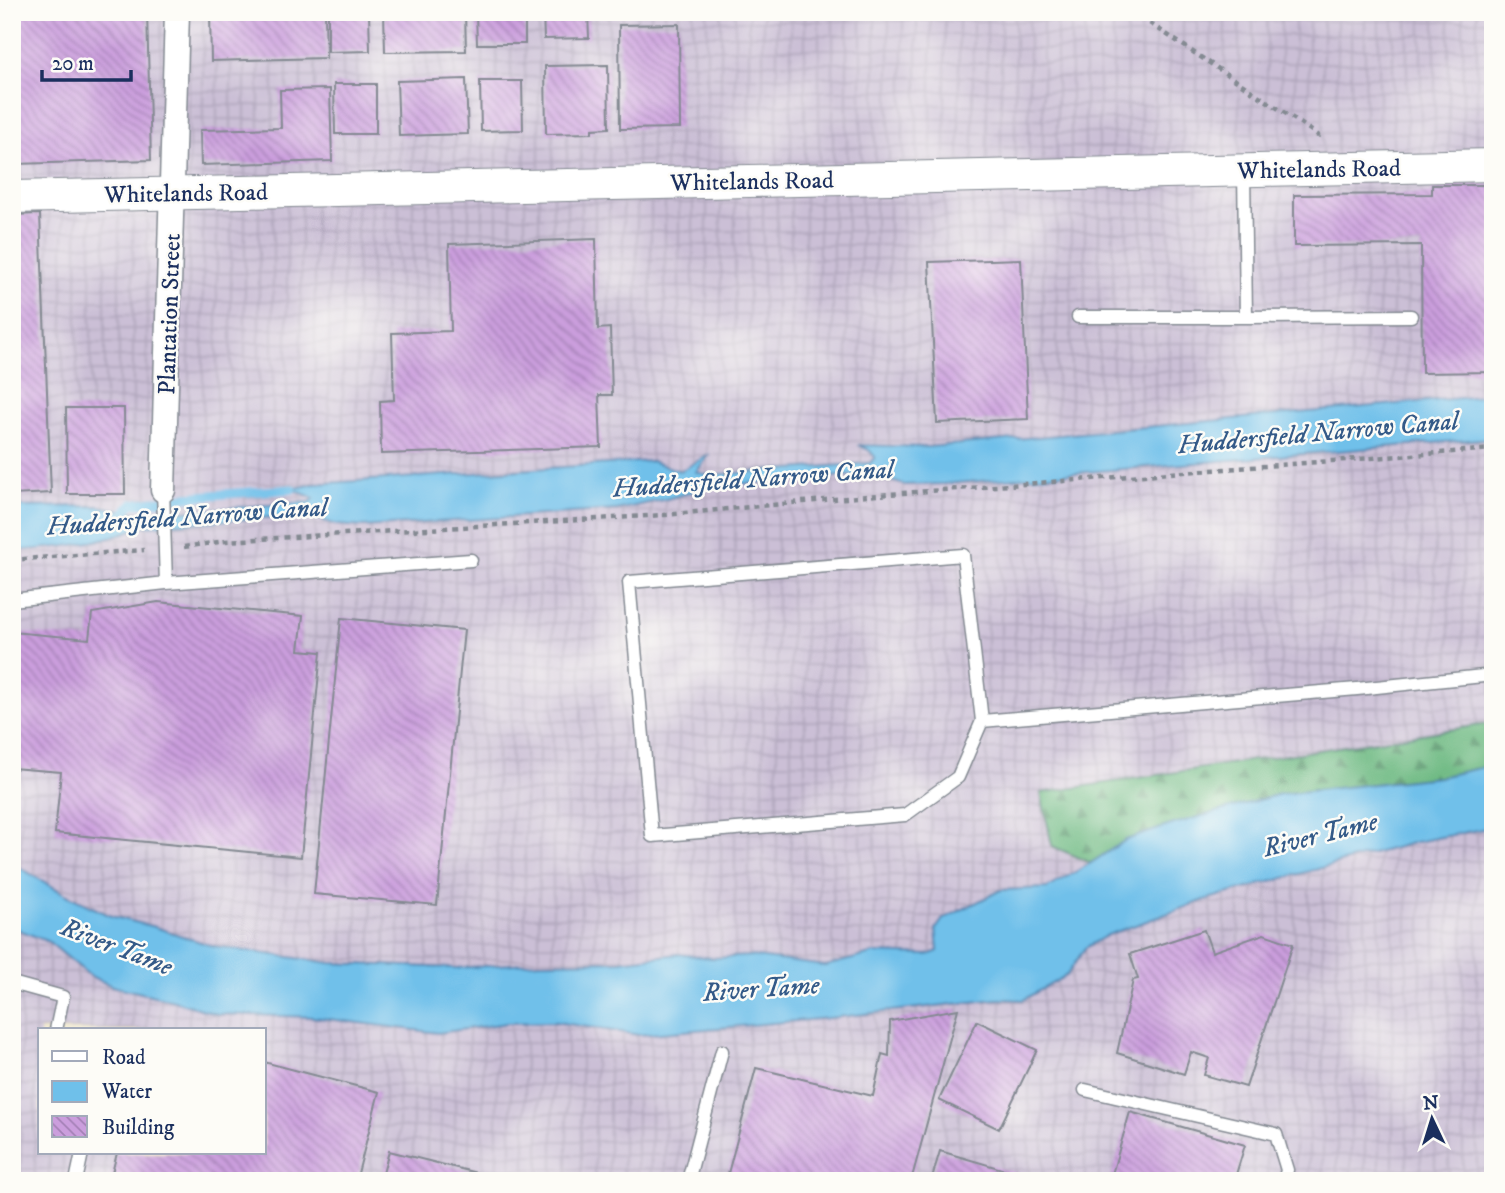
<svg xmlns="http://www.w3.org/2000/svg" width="1505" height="1193" font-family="'IM FELL DW Pica',serif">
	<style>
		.industrial { fill: url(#industrial-grid); fill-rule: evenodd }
		.forest { fill: url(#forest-firs); stroke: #447470; stroke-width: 2 }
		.water { fill: #6fc0ea; stroke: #4578a4; stroke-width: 2 }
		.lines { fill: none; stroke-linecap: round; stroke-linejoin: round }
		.stream { stroke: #6fc0ea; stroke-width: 9 }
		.building { fill: url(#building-back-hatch) }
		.service-casing { stroke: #848a92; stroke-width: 15 }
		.minor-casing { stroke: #848a92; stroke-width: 27 }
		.tertiary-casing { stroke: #848a92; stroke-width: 34 }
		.path { stroke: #848a92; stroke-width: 4.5; stroke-dasharray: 5 5; stroke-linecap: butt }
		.service { stroke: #fff; stroke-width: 12 }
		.minor { stroke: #fff; stroke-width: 24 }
		.tertiary { stroke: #fff; stroke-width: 32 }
		.labels { text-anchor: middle; stroke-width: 5; stroke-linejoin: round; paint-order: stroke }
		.street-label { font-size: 24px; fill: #1b2f5e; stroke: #fdfcf7 }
		.water-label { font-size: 26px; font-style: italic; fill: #345a88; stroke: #fdfcf7 }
	</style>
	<defs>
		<pattern id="industrial-grid" width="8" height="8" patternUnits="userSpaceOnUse" patternTransform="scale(1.75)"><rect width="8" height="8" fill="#cbbfd6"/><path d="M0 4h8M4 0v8" fill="none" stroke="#aea4ba"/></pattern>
		<pattern id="forest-firs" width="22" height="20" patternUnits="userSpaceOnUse" patternTransform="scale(1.75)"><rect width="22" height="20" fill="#6eba83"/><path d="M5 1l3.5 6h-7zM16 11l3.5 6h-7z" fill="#5a986e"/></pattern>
		<pattern id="building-back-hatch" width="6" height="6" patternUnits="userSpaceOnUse" patternTransform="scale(1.75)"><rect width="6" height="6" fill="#cb9edd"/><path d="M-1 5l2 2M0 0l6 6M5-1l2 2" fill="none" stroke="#a481b6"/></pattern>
	</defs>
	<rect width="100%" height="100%" fill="#fdfcf7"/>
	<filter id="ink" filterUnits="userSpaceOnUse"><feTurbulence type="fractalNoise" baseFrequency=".0143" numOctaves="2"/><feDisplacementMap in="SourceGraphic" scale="14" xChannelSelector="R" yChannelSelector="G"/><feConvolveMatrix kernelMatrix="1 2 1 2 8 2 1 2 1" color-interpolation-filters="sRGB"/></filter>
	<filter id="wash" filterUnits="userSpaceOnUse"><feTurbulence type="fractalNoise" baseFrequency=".00686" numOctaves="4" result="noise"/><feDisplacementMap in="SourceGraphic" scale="28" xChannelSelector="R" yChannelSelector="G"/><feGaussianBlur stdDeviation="1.57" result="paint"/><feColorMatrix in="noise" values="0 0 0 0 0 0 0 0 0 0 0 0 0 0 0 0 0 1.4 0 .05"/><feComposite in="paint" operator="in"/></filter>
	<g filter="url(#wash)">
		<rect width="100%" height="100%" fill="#eee4c6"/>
		<!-- industrial -->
		<path class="industrial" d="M12,12h1481v1169h-1481zM40,1030h224v123h-224z"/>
		<!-- forest -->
		<path class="forest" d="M1493,723v42l-54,12 -159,17 -154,46 -35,23 -39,-17 -11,-53z"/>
		<!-- water -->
		<path class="water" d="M1493,395v43l-549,46 -40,1 -34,-11 -157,12 -46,13 -50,11 -254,17 -27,-2 -29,-10 -165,11c-40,18 -86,22 -130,25v-44l87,-1 43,8 168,-12 4,-4 -22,-9 21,-5 338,-23 29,10 30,-17 -14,18 13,3 161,-12 5,-6 -6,-7 -11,-5 70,2z
			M1493,765v62l-77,15 -208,57 -100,36 -23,13 -18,27 -44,25 -25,-1 -168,19 -191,17 -84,-13 -47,1 -70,10 -126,-16 -95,-3 -50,-15 -55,-13 -22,-10 -41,-34 -37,-15v-64l55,32 44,21 44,11 58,19 118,17 126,5 82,-6 81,-1 58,-7 34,4 38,-2 75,10 50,-13 53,2 10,-4 -2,-22 7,-10 58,-29 46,-2 44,-25 35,-23 48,-16 106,-30 159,-17z"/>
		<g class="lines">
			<!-- stream -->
			<path class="stream" d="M125,511l7,-7 53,-7 107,-8"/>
		</g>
		<g id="blocks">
			<!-- building -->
			<path class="building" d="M12,12h135l4,148 -136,4z
				M325,12l1,46 -115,3 -1,-48z
				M328,12h41l1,39 -42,1z
				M384,12h81l1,39 -81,1z
				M476,12h58v10h-9v22h-48z
				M543,12h45l1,26 -45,1z
				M679,24l1,104 -60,1 -1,-104z
				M608,65l1,63 -17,1v4l-46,1 -1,-68z
				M466,79l2,55 -69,2 -2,-55z
				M480,81h42l1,49 -42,1z
				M334,84h42v50h-41z
				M330,89l2,72 -131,4 -1,-35 81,-2 -1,-38z
				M1432,185h61v187l-71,1 -1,-128 -127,1v-51l138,-1z
				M40,214l11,279 -39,2v-280z
				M596,239l2,90 12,-1 2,67h-13l2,52 -220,7 -1,-53 14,-1 -2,-67 59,-2 -2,-87z
				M1021,259l7,160 -91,4 -8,-161z
				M66,408h58l1,86h-58z
				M158,602l145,14 -4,34 22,2 -20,205 -246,-24 6,-61 -49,-4v-136l77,7 3,-26z
				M341,618l123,12 -27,275 -123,-11z
				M1204,930l8,22 52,-18 29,10 -47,143 -42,-12 5,-17 -18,-6 -7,22 -67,-21 16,-73 5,-1 -8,-25z
				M958,1009l-47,172h-185l30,-113 117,28 9,-42 7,2 1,-35z
				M977,1021l60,29 -38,79 -60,-29z
				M264,1062l115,30 -23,89h-246l7,-28h147z
				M1130,1112l115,33 -11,36h-124z
				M389,1151l116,29v1h-124z
				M940,1151l100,29v1h-109z"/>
		</g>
	</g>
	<g filter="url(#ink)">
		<use href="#blocks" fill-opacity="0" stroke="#848a92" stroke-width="2"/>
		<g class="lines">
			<defs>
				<path id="service" d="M1244,171l2,146 165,-1
					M1078,317h168
					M963,555l19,166 -24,56 -53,38 -253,21 -23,-254z
					M166,583l305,-23
					M12,600l154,-17 -3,-93
					M982,721l375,-32 136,-14
					M12,983l51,14 -7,33
					M1085,1090l191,44 11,36 -3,11
					M76,1181l6,-28
					M688,1181l34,-130"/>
				<path id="minor" d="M163,490l14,-478"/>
				<path id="tertiary" d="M12,197l1481,-32"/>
			</defs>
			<!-- service casing -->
			<use href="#service" class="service-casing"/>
			<!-- minor casing -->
			<use href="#minor" class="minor-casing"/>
			<!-- tertiary casing -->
			<use href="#tertiary" class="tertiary-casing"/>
			<!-- path -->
			<path class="path" d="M1133,12l185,123v4
				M727,470l1,19
				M184,547l42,-6 438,-26 225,-21 604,-45
				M12,560l132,-10"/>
			<!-- service -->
			<use href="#service" class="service"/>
			<!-- minor -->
			<use href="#minor" class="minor"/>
			<!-- tertiary -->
			<use href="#tertiary" class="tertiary"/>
		</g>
	</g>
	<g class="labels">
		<!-- street labels -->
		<g class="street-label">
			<text transform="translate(1319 169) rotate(-1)" y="8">Whitelands Road</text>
			<text transform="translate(752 181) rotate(-1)" y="8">Whitelands Road</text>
			<text transform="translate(186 193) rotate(-1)" y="8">Whitelands Road</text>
			<text transform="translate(169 314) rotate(-88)" y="8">Plantation Street</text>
		</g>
		<!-- water labels -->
		<g class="water-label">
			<text transform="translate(1318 432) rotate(-5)" y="9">Huddersfield Narrow Canal</text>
			<text transform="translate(753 478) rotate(-4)" y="9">Huddersfield Narrow Canal</text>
			<text transform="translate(187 516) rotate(-4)" y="9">Huddersfield Narrow Canal</text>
			<text transform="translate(1320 834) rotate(-14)" y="9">River Tame</text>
			<text transform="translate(117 946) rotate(21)" y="9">River Tame</text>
			<text transform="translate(761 988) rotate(-4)" y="9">River Tame</text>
		</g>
	</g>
	<!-- margin -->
	<rect width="1505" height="1193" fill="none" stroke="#fdfcf7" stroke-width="42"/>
	<!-- legend -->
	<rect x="38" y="1028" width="228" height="126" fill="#fdfcf7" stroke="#a3aaba" stroke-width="2"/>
	<rect x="52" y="1051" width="35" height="10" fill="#ffffff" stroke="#a3aaba" stroke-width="2"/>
	<text x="102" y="1064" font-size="21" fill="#1b2f5e">Road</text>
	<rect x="52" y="1081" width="35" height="21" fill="#6fc0ea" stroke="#a3aaba" stroke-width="2"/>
	<text x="102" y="1098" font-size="21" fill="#1b2f5e">Water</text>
	<rect x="52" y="1116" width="35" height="21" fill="url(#building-back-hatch)" stroke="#a3aaba" stroke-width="2"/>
	<text x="102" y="1134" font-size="21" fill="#1b2f5e">Building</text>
	<!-- north arrow -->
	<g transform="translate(1432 1119) rotate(356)" stroke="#fdfcf7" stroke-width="5" paint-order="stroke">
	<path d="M0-5L12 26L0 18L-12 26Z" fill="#1b2f5e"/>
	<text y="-10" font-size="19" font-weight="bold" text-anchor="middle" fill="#1b2f5e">N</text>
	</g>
	<!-- scale -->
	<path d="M42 70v10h89v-10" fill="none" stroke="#1b2f5e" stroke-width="3.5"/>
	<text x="52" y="70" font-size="21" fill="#1b2f5e" stroke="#fdfcf7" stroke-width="5" paint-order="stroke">20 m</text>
</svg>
